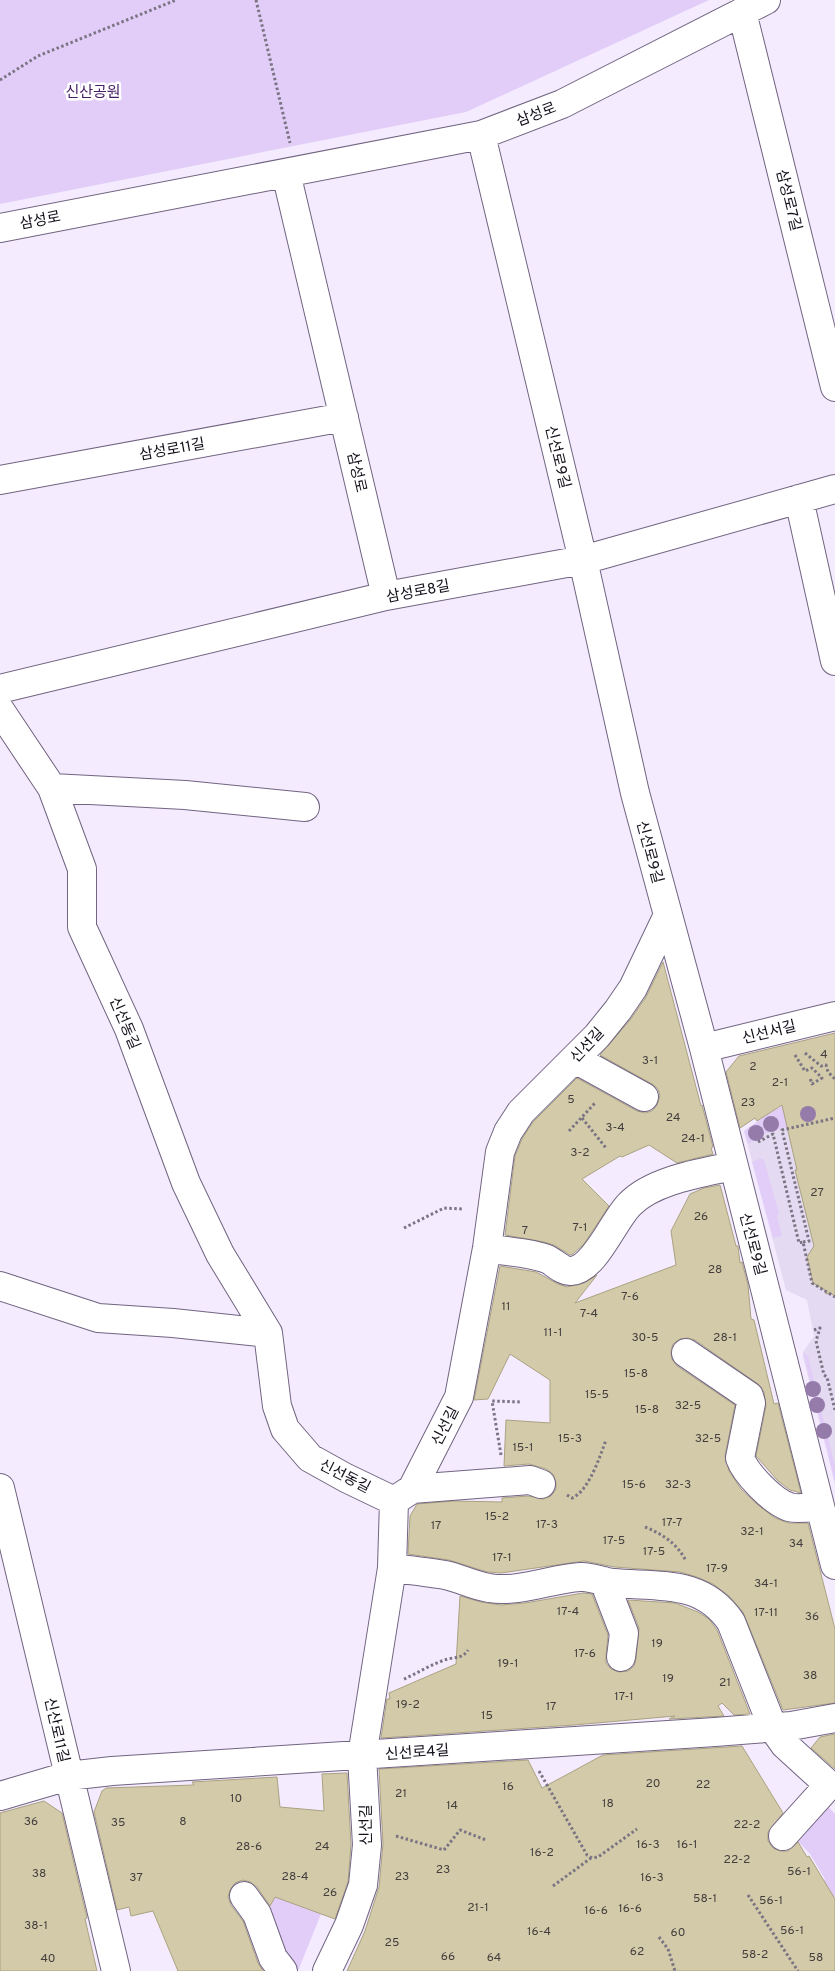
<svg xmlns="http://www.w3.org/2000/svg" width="835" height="1971" font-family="Overpass,'Noto Sans KR',sans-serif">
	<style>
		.built { fill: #e4daf1 }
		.green { fill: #e1cdf8 }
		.building { fill: #d2caa8; stroke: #aaa281 }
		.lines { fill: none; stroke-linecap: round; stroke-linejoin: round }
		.minor-casing { stroke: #716480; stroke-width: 30 }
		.path { stroke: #7b7483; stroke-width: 3; stroke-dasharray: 2.5 2.5; stroke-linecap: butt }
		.minor { stroke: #fff; stroke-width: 28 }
		.tree { fill: #947baa }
		.labels { text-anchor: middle; stroke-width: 5; stroke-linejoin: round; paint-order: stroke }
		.number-label { font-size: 12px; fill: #443e3e }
		.park-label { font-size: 15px; fill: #451f65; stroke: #fff }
		.street-label { font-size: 15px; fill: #140f1a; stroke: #fff }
	</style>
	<rect width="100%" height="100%" fill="#f4ebff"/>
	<!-- built -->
	<path class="built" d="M835,1099v385l-32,-127v-5l11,-16 -7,-36 -21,-10 -42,-159 27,-19z"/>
	<!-- green -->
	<path class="green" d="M0,0h709l-243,112 -466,92z
		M807,1092l28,23 -67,17 -20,12 -4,-13 27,-19z
		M761,1158l3,2 15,53 -2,3 5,20 -9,2 -21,-76z
		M803,1352l5,4 27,110v17z
		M825,1803l10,11v85l-13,-17 3,-3 -15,-25 -16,-17z
		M275,1894l46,20 -23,57h-5l-26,-54z"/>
	<!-- building -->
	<path class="building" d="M663,962l38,144 1,-1 11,42 -2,1 2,6 -36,9 -28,-18 -27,12 -2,-1 -38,23 27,27 -25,38 -11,10 -3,1 -16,-10 -10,-3 -39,-7 10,-79 7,-17 11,-17 44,-44 60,33 8,2 7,-2 5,-6 3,-9 -2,-7 -6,-5 -52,-29 30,-35 16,-23z
		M835,1033v263l-5,-3 -4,1 -1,-4 -12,-7 -6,-26 7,-11 -19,-76h2l-15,-65 -25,16 -2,-3 -15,10 -14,-56 13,-16z
		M720,1185l16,61h2l2,17 2,-1 6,23 3,34 3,1 20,84 4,-1 23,90 -11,-3 -12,-9 -22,-25 10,-50 -2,-14 -6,-8 -63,-44 -7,-2 -8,1 -7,5 -2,7 1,8 5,7 58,39 -10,51 4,15 12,18 17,16 17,13 14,5h19l27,106v74l-52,7 -40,-98 -14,-16 -16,-12 -16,-7 -17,-5 -65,-5 -31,-6 -83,12 -14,-1 -38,-12 -41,-6 2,-38 7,-12 37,-3 48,1v-4l26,-2 15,3 8,-3 5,-7v-7l-3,-8 -7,-5 -17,-5 -25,2 2,-46 44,3v-43l-40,-26 -22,45 -14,1 26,-134 36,6 22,12 9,3 17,-4 13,-8 -22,28 101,-38 -5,-34 19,-37 14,-6z
		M583,1593l9,1 16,41 -2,20v8l5,6 8,3 9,-1 6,-5 2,-7 3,-31 -11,-28 47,3 23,9 11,7 8,11 33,84 -16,1 -12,-12 -4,3 6,10 -55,3 6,-3 -101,9 -193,13 6,-39h3l-1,-6 67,-29 4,-68 21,6 20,3 24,-2z
		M835,1734v35l-24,-21 9,-11z
		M742,1746l41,67 -15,19v9l5,7 7,3h8l10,-9 9,15 2,-1 26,43v72h-488l18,-40 14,-44 4,-43 -4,-75 149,-9 14,28 61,-33z
		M347,1773l4,72 -3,37 -13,37 -60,-22 -5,9 -13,-19 -7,-5 -7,-2 -8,3 -5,7 -2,7 3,8 12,16 15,42 5,8h-85l-25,-60 -22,5 -2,-9 -12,3 -23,-98 8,-21 4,-3 88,-3 -2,-3 85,-5 3,30 44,4 -2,-37z
		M44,1801l18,12 25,105 -2,1 12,52h-97v-158z"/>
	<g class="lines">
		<defs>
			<path id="minor" d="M742,12l93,375
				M481,135l102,425 52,233 69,255 131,517
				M286,173l100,423
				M0,228l481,-93 81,-31 204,-104
				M0,480l344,-63
				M799,499l36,162
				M0,689l386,-93 197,-36 252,-71
				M0,710l52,78 30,81v58l47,102 57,154 34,71 48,79 9,73 8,23 25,29 36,20 48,23
				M52,788l133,7 120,12
				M704,1048l131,-32
				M575,1059l69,38
				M487,1248c19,4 42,4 60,11 7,3 16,13 24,12 24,-1 43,-52 59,-67 23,-24 71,-31 103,-38
				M0,1286l98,32 75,5 95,10
				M686,1353l63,43 2,7 -11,55c6,16 32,43 49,49 10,3 21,0 31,-1
				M0,1488l116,483
				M412,1489l118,-9 11,4
				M394,1501l18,-12 47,-92 28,-149 13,-96 8,-20 13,-20 76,-76 21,-26 15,-22 34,-71
				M392,1568c17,2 35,4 53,7 15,3 29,11 44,13 30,5 61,-9 91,-11 11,-1 22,5 33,6 45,4 89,-4 118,39l42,106 12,17 44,40 -46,51
				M604,1581l20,52 -3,24
				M0,1796l68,-20 44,-5 603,-39 76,-6 44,-8
				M244,1896l13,18 16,44 10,13
				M327,1971l22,-46 14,-40 4,-40 -5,-89 30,-188 2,-67"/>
		</defs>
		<!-- minor casing -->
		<use href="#minor" class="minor-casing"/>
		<!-- path -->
		<path class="path" d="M256,0l34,143
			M0,80l38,-24 138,-56
			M805,1053l16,13 5,-1 2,7 7,7
			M795,1055l10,16 7,-3 10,10 -10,6 -2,-6
			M582,1118l24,30
			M569,1131l27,-29
			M758,1142l15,-8 26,109 4,-1 9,41 23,14
			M404,1228l40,-20 20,1
			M803,1242l6,-1 -27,-111 53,-12
			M814,1330l6,-2 -4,13 8,34 3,2 8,33
			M501,1455l-9,-54 30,1
			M567,1495l5,3c17,-7 28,-42 34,-58
			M645,1527c17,7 32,16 41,34
			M404,1679c14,-6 29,-16 44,-20 8,-2 15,-1 20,-9
			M539,1771l48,84 5,3 6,-1 39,-28
			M396,1836l48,14 16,-20 26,10
			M553,1886l38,-28
			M748,1895l50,76
			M659,1937l9,12 7,22"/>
		<!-- minor -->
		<use href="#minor" class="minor"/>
	</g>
	<!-- trees -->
	<g class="tree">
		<circle cx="808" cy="1114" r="8"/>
		<circle cx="771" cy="1124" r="8"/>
		<circle cx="756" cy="1133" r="8"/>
		<circle cx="813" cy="1389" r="8"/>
		<circle cx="817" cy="1405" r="8"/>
		<circle cx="824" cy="1431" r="8"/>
	</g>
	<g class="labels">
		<!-- number labels -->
		<g class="number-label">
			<text x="824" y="1058">4</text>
			<text x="650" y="1064">3-1</text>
			<text x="753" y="1070">2</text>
			<text x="780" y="1086">2-1</text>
			<text x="571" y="1103">5</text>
			<text x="748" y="1106">23</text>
			<text x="673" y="1121">24</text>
			<text x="615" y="1131">3-4</text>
			<text x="693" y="1142">24-1</text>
			<text x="580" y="1156">3-2</text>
			<text x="817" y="1196">27</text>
			<text x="701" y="1220">26</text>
			<text x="580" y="1231">7-1</text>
			<text x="525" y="1234">7</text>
			<text x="715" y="1273">28</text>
			<text x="630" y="1300">7-6</text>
			<text x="506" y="1310">11</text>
			<text x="589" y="1317">7-4</text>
			<text x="553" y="1336">11-1</text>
			<text x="645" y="1341">30-5</text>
			<text x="725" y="1341">28-1</text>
			<text x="636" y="1377">15-8</text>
			<text x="597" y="1398">15-5</text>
			<text x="688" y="1409">32-5</text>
			<text x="647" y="1413">15-8</text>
			<text x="570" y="1442">15-3</text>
			<text x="708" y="1442">32-5</text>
			<text x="523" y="1451">15-1</text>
			<text x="634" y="1488">15-6</text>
			<text x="678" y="1488">32-3</text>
			<text x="497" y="1520">15-2</text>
			<text x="672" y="1526">17-7</text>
			<text x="547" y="1528">17-3</text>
			<text x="436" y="1529">17</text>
			<text x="752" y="1535">32-1</text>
			<text x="614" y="1544">17-5</text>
			<text x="796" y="1547">34</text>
			<text x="654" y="1555">17-5</text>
			<text x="502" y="1561">17-1</text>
			<text x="717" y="1572">17-9</text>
			<text x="766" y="1587">34-1</text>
			<text x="568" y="1615">17-4</text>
			<text x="766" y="1616">17-11</text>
			<text x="812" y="1620">36</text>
			<text x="657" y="1647">19</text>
			<text x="585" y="1657">17-6</text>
			<text x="508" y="1667">19-1</text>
			<text x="810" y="1679">38</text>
			<text x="668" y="1682">19</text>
			<text x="725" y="1686">21</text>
			<text x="624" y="1700">17-1</text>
			<text x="408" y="1708">19-2</text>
			<text x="551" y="1710">17</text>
			<text x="487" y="1719">15</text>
			<text x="653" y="1787">20</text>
			<text x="703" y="1788">22</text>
			<text x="508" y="1790">16</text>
			<text x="401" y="1797">21</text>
			<text x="236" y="1802">10</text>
			<text x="608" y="1807">18</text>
			<text x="452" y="1809">14</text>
			<text x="31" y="1825">36</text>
			<text x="183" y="1825">8</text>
			<text x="118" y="1826">35</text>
			<text x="747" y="1828">22-2</text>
			<text x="648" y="1848">16-3</text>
			<text x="687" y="1848">16-1</text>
			<text x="249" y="1850">28-6</text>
			<text x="322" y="1850">24</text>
			<text x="542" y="1856">16-2</text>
			<text x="737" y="1863">22-2</text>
			<text x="443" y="1873">23</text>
			<text x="799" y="1875">56-1</text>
			<text x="39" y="1877">38</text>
			<text x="295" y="1880">28-4</text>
			<text x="402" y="1880">23</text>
			<text x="136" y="1881">37</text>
			<text x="652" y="1881">16-3</text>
			<text x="330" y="1896">26</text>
			<text x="705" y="1902">58-1</text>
			<text x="771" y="1904">56-1</text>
			<text x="478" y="1911">21-1</text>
			<text x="630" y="1912">16-6</text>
			<text x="596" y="1914">16-6</text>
			<text x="36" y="1929">38-1</text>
			<text x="792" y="1934">56-1</text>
			<text x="539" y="1935">16-4</text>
			<text x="678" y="1936">60</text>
			<text x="392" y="1946">25</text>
			<text x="637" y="1955">62</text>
			<text x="755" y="1958">58-2</text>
			<text x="448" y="1960">66</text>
			<text x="494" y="1961">64</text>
			<text x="816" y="1961">58</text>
			<text x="48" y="1962">40</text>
		</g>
		<!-- park labels -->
		<g class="park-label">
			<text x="93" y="97">신산공원</text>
		</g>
		<!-- street labels -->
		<g class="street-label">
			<text transform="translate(536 114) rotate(-21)" y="5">삼성로</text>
			<text transform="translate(789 200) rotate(76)" y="5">삼성로7길</text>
			<text transform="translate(40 220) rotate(-11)" y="5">삼성로</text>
			<text transform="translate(172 449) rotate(-10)" y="5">삼성로11길</text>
			<text transform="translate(558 457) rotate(76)" y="5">신선로9길</text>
			<text transform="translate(357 472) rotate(77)" y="5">삼성로</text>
			<text transform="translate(418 591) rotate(-11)" y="5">삼성로8길</text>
			<text transform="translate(650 852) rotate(75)" y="5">신선로9길</text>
			<text transform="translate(125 1023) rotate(67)" y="5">신선동길</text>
			<text transform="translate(769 1032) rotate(-14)" y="5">신선서길</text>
			<text transform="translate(587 1045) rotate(-47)" y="5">신선길</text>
			<text transform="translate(753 1244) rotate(75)" y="5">신선로9길</text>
			<text transform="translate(445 1426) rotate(-63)" y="5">신선길</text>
			<text transform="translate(345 1476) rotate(27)" y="5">신선동길</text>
			<text transform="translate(57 1730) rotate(77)" y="5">신산로11길</text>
			<text transform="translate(417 1752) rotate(-4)" y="5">신선로4길</text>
			<text transform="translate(366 1825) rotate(-91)" y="5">신선길</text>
		</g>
	</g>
</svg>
